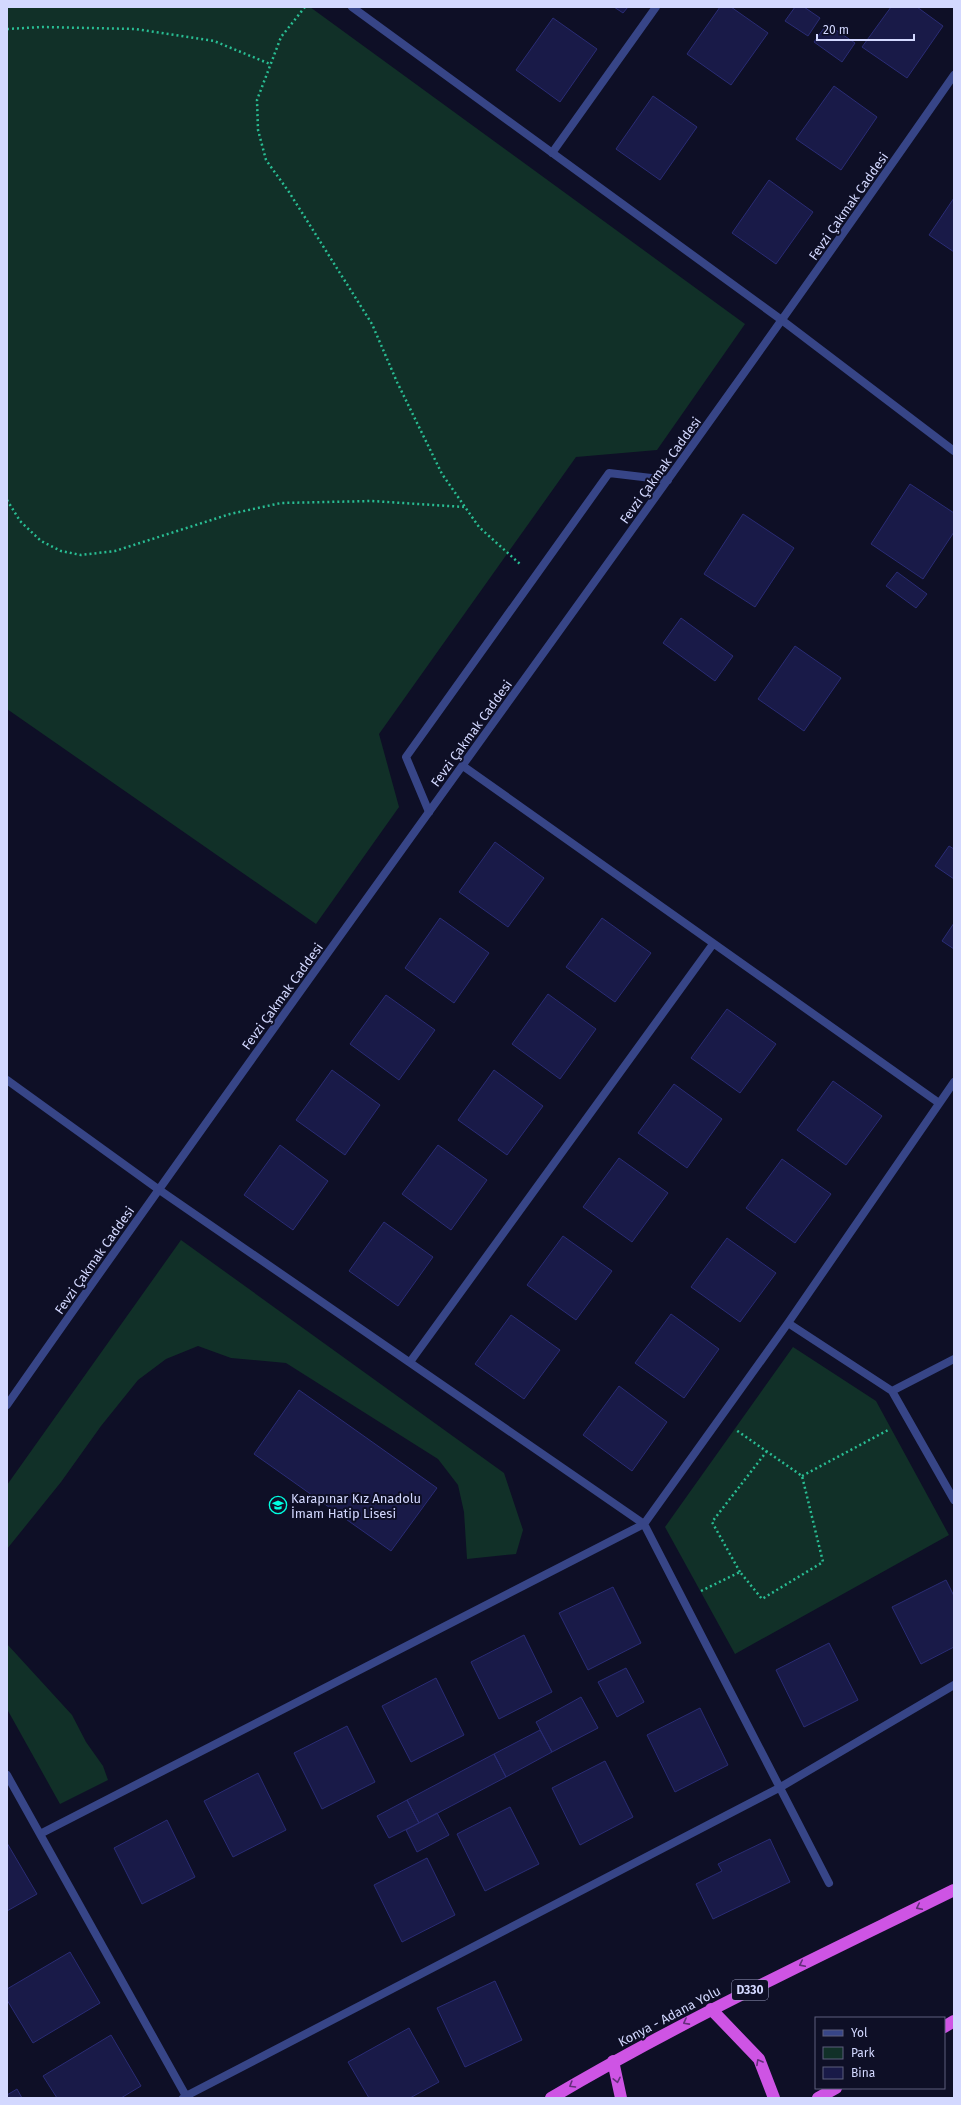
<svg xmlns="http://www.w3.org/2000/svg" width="961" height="2105" font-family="'Fira Sans',sans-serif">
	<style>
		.green { fill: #113028 }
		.building { fill: #191a48; stroke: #2a2c75 }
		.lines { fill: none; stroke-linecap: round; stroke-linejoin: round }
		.path { stroke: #29bd93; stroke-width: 2.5; stroke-dasharray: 2 3; stroke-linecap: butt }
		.service { stroke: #374587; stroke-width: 8 }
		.minor { stroke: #374587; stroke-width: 8 }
		.trunk { stroke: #ce54e4; stroke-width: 12 }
		.oneway { stroke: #642e7b }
		.labels { text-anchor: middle; stroke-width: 4; stroke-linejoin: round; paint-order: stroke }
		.shield { fill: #0e0f26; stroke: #989cbe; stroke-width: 1 }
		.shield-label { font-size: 12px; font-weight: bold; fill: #d3d8ff }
		.street-label { font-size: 13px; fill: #d3d8ff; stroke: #0e0f26 }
		.poi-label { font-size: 13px; fill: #d3d8ff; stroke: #0e0f26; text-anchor: start }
	</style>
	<rect width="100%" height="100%" fill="#0e0f26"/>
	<!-- green -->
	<path class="green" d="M7,7h303l435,317 -88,126 -81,7 -197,277 20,73 -83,117 -309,-215z
		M181,1240l323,233 19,57 -7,24 -49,5 -3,-47 -6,-27 -20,-26 -152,-96 -55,-5 -33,-12 -32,13 -28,21 -37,46 -40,56 -54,67v-64z
		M793,1347l83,54 73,134 -214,119 -70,-127z
		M7,1644l65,71 14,27 17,24 5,14 -48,24 -53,-95z"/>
	<!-- building -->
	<path class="building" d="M614,7h14l-5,6z
		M720,7h11l37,26 -37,52 -44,-31z
		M795,7h9l16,11 -12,18 -23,-15z
		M891,7h26l26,19 -36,52 -45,-31z
		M553,18l44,31 -37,53 -44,-32z
		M827,24l28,19 -13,19 -28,-20z
		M834,86l43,31 -36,53 -45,-31z
		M653,96l44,31 -37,53 -44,-31z
		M769,180l44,32 -37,52 -44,-31z
		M954,198v54l-25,-17z
		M910,484l44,29v19l-31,47 -52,-35z
		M743,514l51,34 -39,59 -51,-33z
		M897,572l30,22 -11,14 -30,-22z
		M681,618l52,38 -18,25 -52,-38z
		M795,646l46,32 -37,53 -46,-32z
		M495,842l49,36 -36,49 -49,-35z
		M949,846l5,3v30l-19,-13z
		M440,918l49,35 -35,50 -49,-35z
		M602,918l49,35 -36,49 -49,-35z
		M954,923v26l-12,-8z
		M548,994l48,35 -36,50 -48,-35z
		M386,995l49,35 -36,50 -49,-36z
		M727,1009l49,35 -36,49 -49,-35z
		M332,1070l48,35 -35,50 -49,-35z
		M494,1070l49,36 -36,49 -49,-35z
		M833,1081l49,35 -36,49 -49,-35z
		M674,1084l48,35 -35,49 -49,-35z
		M280,1145l48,36 -35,49 -49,-35z
		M438,1145l49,35 -36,50 -49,-36z
		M619,1158l49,35 -36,49 -49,-35z
		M782,1159l49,35 -36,49 -49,-35z
		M384,1222l49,35 -35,49 -49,-35z
		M563,1236l49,35 -36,49 -49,-35z
		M727,1238l49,35 -36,49 -49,-35z
		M671,1314l48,35 -35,49 -49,-35z
		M511,1315l49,35 -36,49 -49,-35z
		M619,1386l48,36 -35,49 -49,-36z
		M299,1390l138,98 -46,63 -137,-97z
		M946,1580l8,16v51l-33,17 -29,-57z
		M613,1587l28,56 -53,27 -29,-57z
		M524,1635l28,57 -53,27 -28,-57z
		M829,1643l29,57 -54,27 -28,-57z
		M626,1668l18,34 -27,15 -19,-35z
		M436,1678l28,57 -53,27 -29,-56z
		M581,1697l17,31 -46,24 -16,-30z
		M700,1708l28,57 -53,27 -28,-57z
		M347,1726l28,56 -53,27 -28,-56z
		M540,1730l12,22 -46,25 -12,-23z
		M494,1754l12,23 -87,46 -12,-23z
		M605,1761l28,56 -53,28 -28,-57z
		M258,1773l28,57 -53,27 -29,-56z
		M407,1800l12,23 -30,15 -12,-22z
		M510,1807l29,57 -54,27 -28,-57z
		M437,1813l12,22 -32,17 -11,-22z
		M167,1820l28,57 -53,27 -28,-56z
		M770,1839l20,43 -77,37 -17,-35 26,-13 -4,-7z
		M7,1843l30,51 -30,17z
		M427,1858l28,57 -53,27 -28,-57z
		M70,1952l30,51 -67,40 -26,-43v-11z
		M495,1981l27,59 -57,27 -28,-59z
		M409,2028l30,54 -29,16h-41l-21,-36z
		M111,2035l30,51 -20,12h-64l-14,-22z
		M17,2089l5,9h-15v-3z"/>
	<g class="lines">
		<!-- path -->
		<path class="path" d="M305,7l-24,30 -24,63 1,30 8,30 23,32 83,132 25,58 45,92 37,53 41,37
			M7,29l35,-2 94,2 78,12 56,23
			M7,500l13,21 21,20 20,10 20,4 34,-4 115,-37 51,-11 91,-2 92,6
			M802,1476l88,-47
			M740,1572l-28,-50 55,-71
			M701,1591l39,-19 22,27 61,-37 -21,-86 -66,-46"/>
		<!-- service -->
		<path class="service" d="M429,812l-23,-55 203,-284 59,7"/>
		<!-- minor -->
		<path class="minor" d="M352,7l431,314 171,130
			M552,153l104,-146
			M463,766l476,337
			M7,1080l151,109 486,335 185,359
			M788,1323l104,68 62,109
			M410,1362l303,-418
			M892,1391l62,-32
			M7,1405c311,-446 636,-883 947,-1330
			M7,1775l179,321 -3,2
			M40,1834l604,-310 144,-201 166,-241
			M186,2096l593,-308 175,-103"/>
		<!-- trunk -->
		<path class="trunk" d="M711,2009l48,50 15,39
			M944,2027l10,-6
			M613,2061l8,37
			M551,2098c130,-77 267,-141 403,-208
			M818,2098l18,-10"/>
	</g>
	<!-- one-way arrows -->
	<defs><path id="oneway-chevron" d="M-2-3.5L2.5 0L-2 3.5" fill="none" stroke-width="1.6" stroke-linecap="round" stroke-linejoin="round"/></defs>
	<g class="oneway">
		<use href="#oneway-chevron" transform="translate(919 1907) rotate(154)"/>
		<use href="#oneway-chevron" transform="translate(802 1964) rotate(154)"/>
		<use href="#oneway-chevron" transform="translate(686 2022) rotate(152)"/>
		<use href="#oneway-chevron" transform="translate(759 2062) rotate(-119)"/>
		<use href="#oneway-chevron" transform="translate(617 2080) rotate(78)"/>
		<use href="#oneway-chevron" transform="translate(572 2085) rotate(149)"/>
	</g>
	<!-- icons -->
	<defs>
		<symbol id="school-ring" viewBox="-11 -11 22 22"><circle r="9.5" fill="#0e0f26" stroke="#00fee0" stroke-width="1.5"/><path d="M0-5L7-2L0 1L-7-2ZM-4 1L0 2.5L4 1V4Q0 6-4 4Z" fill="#00fee0"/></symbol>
	</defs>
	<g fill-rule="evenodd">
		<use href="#school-ring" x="268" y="1495" width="20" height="20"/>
	</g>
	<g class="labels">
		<!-- shield labels -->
		<rect class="shield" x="732" y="1980" width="36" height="20" rx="3"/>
		<g class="shield-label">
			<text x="750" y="1994">D330</text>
		</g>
		<!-- street labels -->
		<g class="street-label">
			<text transform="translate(848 206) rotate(-55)" y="5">Fevzi Çakmak Caddesi</text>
			<text transform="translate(660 470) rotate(-54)" y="5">Fevzi Çakmak Caddesi</text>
			<text transform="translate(471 733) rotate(-54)" y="5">Fevzi Çakmak Caddesi</text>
			<text transform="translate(282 996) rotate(-54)" y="5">Fevzi Çakmak Caddesi</text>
			<text transform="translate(94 1260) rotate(-55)" y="5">Fevzi Çakmak Caddesi</text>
			<text transform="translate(669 2016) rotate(-28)" y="5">Konya - Adana Yolu</text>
		</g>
		<!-- poi labels -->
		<g class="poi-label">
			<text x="291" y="1503">Karapınar Kız Anadolu<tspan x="291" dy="15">İmam Hatip Lisesi</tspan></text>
		</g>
	</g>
	<!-- border -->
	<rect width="961" height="2105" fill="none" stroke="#d3d8ff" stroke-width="16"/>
	<!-- legend -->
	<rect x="815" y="2017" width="130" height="72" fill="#0e0f26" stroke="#5d5f7d"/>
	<rect x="823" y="2030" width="20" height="6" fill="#374587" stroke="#5d5f7d"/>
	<text x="851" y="2037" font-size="12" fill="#d3d8ff">Yol</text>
	<rect x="823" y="2047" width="20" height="12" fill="#113028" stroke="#5d5f7d"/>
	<text x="851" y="2057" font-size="12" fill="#d3d8ff">Park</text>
	<rect x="823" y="2067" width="20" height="12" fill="#191a48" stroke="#5d5f7d"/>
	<text x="851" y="2077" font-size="12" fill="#d3d8ff">Bina</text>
	<!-- scale -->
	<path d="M817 34v6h97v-6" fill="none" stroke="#d3d8ff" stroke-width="2"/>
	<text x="823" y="34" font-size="12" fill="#d3d8ff" stroke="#0e0f26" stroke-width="3" paint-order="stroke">20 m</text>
</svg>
